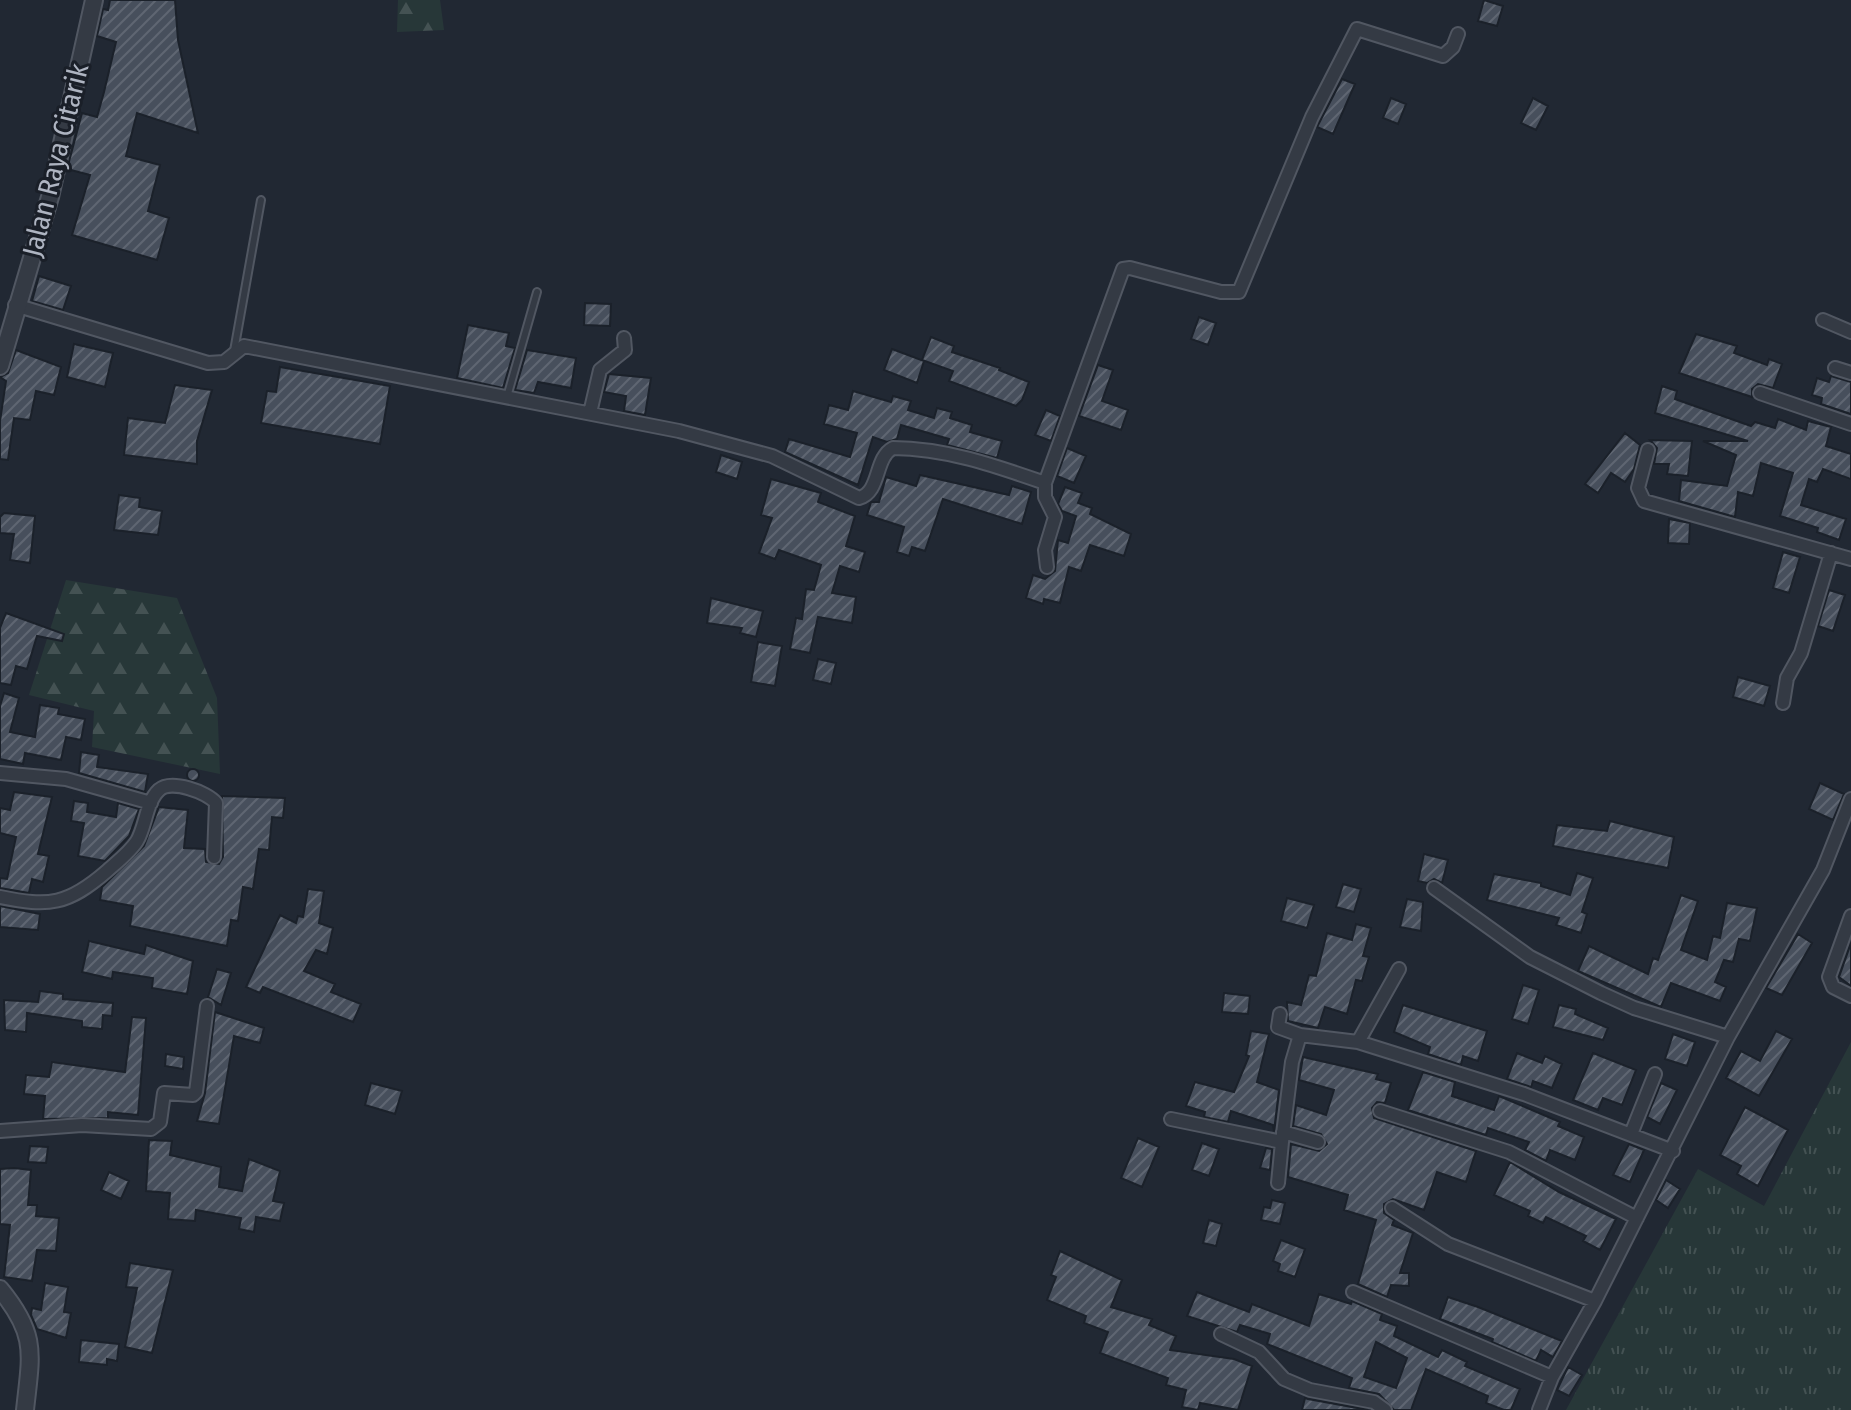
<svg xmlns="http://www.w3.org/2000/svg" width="1851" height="1410" font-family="'Fira Sans Condensed',sans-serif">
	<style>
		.grass { fill: url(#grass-tufts) }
		.forest { fill: url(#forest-firs) }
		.building { fill: url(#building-hatch); stroke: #1b212a; stroke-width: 2; fill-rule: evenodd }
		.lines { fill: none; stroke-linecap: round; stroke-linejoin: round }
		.service-casing { stroke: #515762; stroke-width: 10 }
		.minor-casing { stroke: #515762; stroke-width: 16 }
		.tertiary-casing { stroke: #515762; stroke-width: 20 }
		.service { stroke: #343a44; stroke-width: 6 }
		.minor { stroke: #343a44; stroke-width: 12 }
		.tertiary { stroke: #343a44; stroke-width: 16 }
		.labels { text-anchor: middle; stroke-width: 6; stroke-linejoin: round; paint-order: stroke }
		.street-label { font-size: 28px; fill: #aeb4c1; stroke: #1a1f28 }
	</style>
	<defs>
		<pattern id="grass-tufts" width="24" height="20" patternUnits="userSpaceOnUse" patternTransform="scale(2)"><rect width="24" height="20" fill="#273738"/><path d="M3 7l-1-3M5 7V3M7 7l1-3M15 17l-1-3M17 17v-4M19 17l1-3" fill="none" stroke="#445253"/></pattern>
		<pattern id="forest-firs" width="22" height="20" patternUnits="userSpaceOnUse" patternTransform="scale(2)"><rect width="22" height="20" fill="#273738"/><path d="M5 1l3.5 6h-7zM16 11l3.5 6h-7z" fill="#445253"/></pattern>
		<pattern id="building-hatch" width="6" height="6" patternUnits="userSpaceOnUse" patternTransform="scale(2)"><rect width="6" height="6" fill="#474f5c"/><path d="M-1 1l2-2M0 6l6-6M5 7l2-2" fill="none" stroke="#5f6672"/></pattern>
	</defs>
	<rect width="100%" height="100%" fill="#212833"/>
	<!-- grass -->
	<path class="grass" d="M1851,1042v368h-285l132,-241 66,37z"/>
	<!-- forest -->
	<path class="forest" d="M398,0h42l4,30 -47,2z
		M66,580l111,18 40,100 3,76 -128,-27 2,-36 -65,-16z"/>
	<!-- building -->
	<path class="building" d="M110,0h65l3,40 20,93 -61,-20 -11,43 34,9 -12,46 21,7 -12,42 -85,-25 18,-60 -23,-6 15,-56 15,4 7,-25 12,-50 -19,-6 6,-27 5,1z
		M1484,0l19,6 -6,20 -19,-5z
		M1342,79l13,5 -22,50 -16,-7z
		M1391,98l15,6 -8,20 -15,-6z
		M1533,98l15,8 -12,24 -15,-7z
		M39,276l32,10 -8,24 -31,-9z
		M585,303l26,1 -1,22 -26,-1z
		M1199,317l17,6 -8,22 -17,-6z
		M468,325l41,8 -3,13 9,2 -12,40 -46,-10z
		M1696,334l41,12 -3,7 33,12 2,-6 13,5 -9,24 -15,-4 -6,5v8l-73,-24z
		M931,337l23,9 -2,6 48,16 -1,2 30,12 -7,18 -6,6 -67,-25 4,-10 -31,-11z
		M74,344l39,9 -8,34 -38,-10z
		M892,349l32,12 -7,22 -33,-13z
		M16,350l45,17 -7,28 -18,-4 -6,29 -16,-2 -6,42 -8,-1v-38l6,-40 -6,-4 8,-4z
		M527,350l49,8 -5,30 -33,-6 -4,11 -19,-3z
		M1098,365l15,5 -11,31 26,9 -7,20 -42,-14z
		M280,367l110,19 -10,58 -119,-21 6,-32 9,1z
		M609,374l42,4 -6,37 -21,-4 2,-15 -22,-4z
		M1831,376l20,6v32l-30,-10 1,-6 -10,-3 5,-17 12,4z
		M175,385l37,5 -15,51v23l-73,-9 4,-37 37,5z
		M1662,386l15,5 -2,8 76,27 4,-4 20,6 3,-9 28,11 2,-9 23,6 -5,19 25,8v25l-28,-10 -6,13 -8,-3 -8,26 45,14 -7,21 -22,-8 1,-4 -38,-12 13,-43 -32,-10 -8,33 -15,-4 -3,25 -56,-16 2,-21 46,6 9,-31 -33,-14h45l-93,-28z
		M853,391l38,11 2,-6 18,5 -3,9 26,8 3,-10 15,4 -2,6 22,7 -2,7 32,9 -5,17 -50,-13 2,-6 -48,-14 -4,14 -10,3 -14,-5 -15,48 -73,-33 4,-13 61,18 7,-24 -33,-9 5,-19 19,5z
		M1046,410l14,6 -9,25 -16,-6z
		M1625,433l15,12 -6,24 -9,13 -14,-9 -13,20 -13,-9z
		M1650,440l42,1 -4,35 -21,-2 2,-10h-15l3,-16z
		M1067,448l19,8 -12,27 -17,-7z
		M721,455l21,7 -5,17 -21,-7z
		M920,475l89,20 3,-9 19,6 -9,32 -79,-25 -18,52 -13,-4 -3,9 -12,-4 7,-25 -37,-12 4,-13h8l7,-25 30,9z
		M771,479l50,14 -3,9 37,14 -9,30 19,6 -6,20 -19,-6 -8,27 24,4 -4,26 -34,-6 -8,36 -20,-4 6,-31 6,1 4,-30 8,1 7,-25 -42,-15 -4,9 -16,-6 13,-35 -11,-3z
		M1065,487l17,6 -4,10 14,5 -2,6 41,20 -7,22 -34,-11 -9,26 -12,-4 -9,36 -16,-4 -1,5 -17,-6 7,-23 12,4 10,-8 3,-31 10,3 8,-27 -14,-5 -4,-7z
		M119,495l21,3 -1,9 23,4 -4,24 -44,-5z
		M4,513l31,3 -5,47 -20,-3 4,-26 -14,-1v-16z
		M1669,519l21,4 -1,21 -21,-1z
		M1783,552l17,5 -11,36 -16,-5z
		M1829,590l16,5 -12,36 -15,-5z
		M711,598l52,13 -7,26 -16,-4 2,-5 -35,-5z
		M6,613l58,21 -2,7 -25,-5 -10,33 -11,-3 -5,19 -11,-2v-55z
		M758,642l24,4 -7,40 -24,-4z
		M818,659l18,4 -5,21 -18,-4z
		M1738,677l32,9 -6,20 -31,-9z
		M4,693l15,5 -9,34 25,5 5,-32 19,3 -1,6 27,5 -4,21 -15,-3 -5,23 -36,-7 -2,11 -23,-5v-53z
		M81,752l18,3 -2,12 51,7 -3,18 -66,-19z
		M187 775a6 6 0 1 1 12 0a6 6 0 1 1-12 0Z
		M1820,783l24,11 -11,26 -24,-11z
		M14,792l38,5 -14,57 11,2 -6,26 -11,-3 -3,14 -29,-5v-10l7,1 9,-42 -16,-4v-25l10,2z
		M222,796l63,2 -2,20 -11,-1 -3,33 -10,-1 -6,40 -10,-2 -5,34 -7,-1 -4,26 -97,-20 3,-20 -33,-6 2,-13 42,-41 15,-39 29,3 -4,38 21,1 1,13 13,2 4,-7z
		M74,801l14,2 -1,9 29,5 2,-14 21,6 -10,27 -24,25 -27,-5 6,-33 -13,-2z
		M1610,821l64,16 -6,31 -115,-22 4,-21 50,6z
		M1424,854l24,6 -6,23 -8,-4 -7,4 -9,-2z
		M1577,873l16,5 -11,34 5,2 -6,19 -25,-8 3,-7 -72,-18 7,-26 47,9v3l29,9z
		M1343,884l18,5 -7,23 -18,-5z
		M308,889l16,2 -5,32 14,5 -6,26 -11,-4 -12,21 31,13 -4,8 30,12 -8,18 -90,-35 -3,6 -14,-6 34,-72 16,8 2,-7 5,1z
		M1681,895l17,6 -17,49 26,10 6,-24 7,2 7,-35 30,5 -7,33 -11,-2 -6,23 -9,-2 -9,22 11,5 -6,14 -49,-18 -10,24 -83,-36 11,-25 59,28 5,-16 5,2z
		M1287,898l27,7 -7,23 -26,-7z
		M1407,899l16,3 -2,29 -21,-4z
		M0,906l40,8 -2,16 -38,-3z
		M1356,924l15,4 -8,28 6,1 -7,24 -6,-1 -9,34 -22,-7 -7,21 -30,-7 -1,-19 14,3 8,-30 7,1 11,-43 25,7z
		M1798,934l14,9 -30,52 -16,-7z
		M89,941l55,13 2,-9 47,16 -6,33 -35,-6 1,-10 -40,-6 -1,7 -30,-7z
		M1851,943v43l-12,-9z
		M217,969l14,4 -10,32 -13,-8z
		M1523,985l16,5 -11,34 -16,-5z
		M40,991l23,3v5l50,4 -1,13 -9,-1 -1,14 -20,-2v-6l-55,-8 -1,19 -21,-2 -1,-30 34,2z
		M1224,993l26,3 -2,18 -26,-2z
		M1403,1005l84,26 -9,30 -15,-5 -2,9 -33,-11 2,-7 -36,-15z
		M1559,1005l17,4 -1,5 33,14 -5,12 -50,-13z
		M215,1012l49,16 -4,15 -26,-7 -15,88 -22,-3 8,-28z
		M132,1017l14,1 -8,97 -30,-3v6l-65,1 2,-23 -21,-2 2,-19 23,2 3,-15 73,10z
		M1251,1031l18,3 -12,48 22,8 -5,41 -1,-6 -42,-14 -3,11 -24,-5 1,-5 -19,-6 9,-24 39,10 15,-36 -3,-1z
		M1776,1031l16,8 -33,57 -33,-18 15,-27 19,10z
		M1673,1034l22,8 -8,24 -22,-7z
		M1517,1053l25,10 3,-7 17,8 -10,24 -19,-7 -2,6 -24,-8z
		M1593,1053l43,17 -14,35 -19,-7 -5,12 -25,-10z
		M166,1054l18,3 -1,12 -18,-3z
		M1303,1057l75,17 -2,5 15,4 -6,20 -8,-1 -5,6 2,10 102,33 -10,31 -29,-10 -13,38 -31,-11 -9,5v9l10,7 -2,5 21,8 -13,40h9v13l-18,-1 -4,12 -29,-13 18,-64 -32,-10 4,-15 -60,-18 3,-33 28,7 8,-7 -6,-10 -28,-8 3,-21 30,10 8,-25 -35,-10z
		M1423,1072l32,10 -3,14 42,14 5,-14 61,26 -2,4 26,11 -9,23 -25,-10 -4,11 -21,-11 4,-8 -41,-14 -2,7 -78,-25z
		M371,1083l31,8 -7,23 -30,-9z
		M1661,1083l16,7 -17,34 -13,-7z
		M1745,1107l43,23 -30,56 -21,-12 4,-8 -21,-11z
		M1138,1138l21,9 -17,40 -21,-9z
		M149,1140l23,1 -2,14 51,12 -2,20 23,4 7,-32 31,12 -7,30 11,2 -4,18 -24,-4 -2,15 -15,-3 2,-11 -45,-8 -1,11 -27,-2 2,-26 -24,-2z
		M1202,1143l17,6 -10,27 -17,-6z
		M1629,1144l15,6 -14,32 -17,-7z
		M30,1146l18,1 -2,16 -18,-1z
		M1266,1148l6,1 -2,21 -10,-2z
		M1510,1162l49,30 57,27 -16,31 -17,-9 3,-5 -40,-19 -3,6 -15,-7 2,-5 -36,-16z
		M14,1168l17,2 -3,35h9l-1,11 23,2 -3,33 -19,-1 -5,31 -28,-4 6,-52 -10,-1v-55z
		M109,1172l20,9 -8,18 -20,-9z
		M1666,1180l14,9 -12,19 -12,-8z
		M1272,1200l13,3 -5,21 -19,-4 3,-13 6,1z
		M1209,1220l13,4 -6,22 -13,-3z
		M1281,1240l24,9 -10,28 -17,-6 2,-7 -7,-3z
		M1060,1251l62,29 -11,27 41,12 -3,6 27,11 -6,14 64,9 18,7 -14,44 -38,-7 -2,7 -16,-3 4,-17 -20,-5 2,-7 -68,-25 8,-21 -24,-9 2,-7 -39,-16 9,-23 -5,-2z
		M130,1263l43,7 -21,83 -27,-6 12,-59 -11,-1z
		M45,1283l23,4 -4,25 7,1 -5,25 -29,-9 -6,-14 1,-7 9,2z
		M1197,1292l52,20 3,-8 57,22 10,-32 32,10 1,-3 30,13 -2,6 17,6 -3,10 44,21 4,-7 25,12 -2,4 55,23 -9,21h-7l-18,-7 2,-7 -62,-27 -15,41h-17l-15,-16 -30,-6 3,-10 -85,-34 3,-10 -30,-9 -3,7 -50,-16zM1376,1342l31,16 -11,30 -32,-11z
		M1448,1297l30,10 84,34 -9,16 -12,-7 -5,11 -44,-19 1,-3 -53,-20z
		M81,1340l38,4 -2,17 -10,-2v6l-28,-3z
		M1568,1367l14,8 -13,21 -12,-6z
		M1305,1398l3,1 60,11h-66z"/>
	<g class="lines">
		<defs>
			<path id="service" d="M234,351l27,-151
				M507,397l30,-105"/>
			<path id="minor" d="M15,305l193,58 16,-1 20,-16 435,85 93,25 87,42c22,-6 15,-40 34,-50 52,0 103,18 152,35l78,-214 7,-1 91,24h18l73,-175 45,-88 86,27 10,-9 5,-13
				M1823,320l28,12
				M1835,368l16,5
				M1760,393l91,31
				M590,413l10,-43 25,-20 -1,-12
				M1648,450l-10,38 6,13 207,58
				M1045,483v14l10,20 -10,33 2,17
				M1783,703l4,-25 14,-25 30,-100
				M0,773l66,6 85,24
				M1434,888l96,69 71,36 33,15 94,29
				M0,897c49,10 68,8 107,-26 10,-9 23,-19 30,-30 9,-15 9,-39 22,-51 12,-11 48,2 57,13l-2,54
				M1851,916l-22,61 4,10 18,9
				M1280,1014l-2,13 22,8
				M1358,1042l41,-73
				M1380,1111l129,41 128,66
				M1171,1119l111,23 10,-80 8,-27 58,7 166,52 149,57
				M0,1131l82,-6 69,4 9,-7 4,-29 29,2 3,-3 11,-86
				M1283,1132l35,10
				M1631,1134l24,-60
				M1278,1183l4,-41
				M1392,1208l56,36 147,57
				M1353,1292l199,85
				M1221,1334l38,18 25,27 26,11 64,12 11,8
				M1539,1410l13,-33 43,-76 133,-264 95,-167 28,-71"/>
			<path id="tertiary" d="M0,366l50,-169 44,-197
				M0,1289c38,46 31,65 25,121"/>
		</defs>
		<!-- service casing -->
		<use href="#service" class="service-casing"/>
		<!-- minor casing -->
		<use href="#minor" class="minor-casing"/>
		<!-- tertiary casing -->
		<use href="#tertiary" class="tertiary-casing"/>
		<!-- service -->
		<use href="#service" class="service"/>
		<!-- minor -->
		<use href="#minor" class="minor"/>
		<!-- tertiary -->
		<use href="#tertiary" class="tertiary"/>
	</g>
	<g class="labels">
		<!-- street labels -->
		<g class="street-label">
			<text transform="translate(55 160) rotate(-76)" y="10">Jalan Raya Citarik</text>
		</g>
	</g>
</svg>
